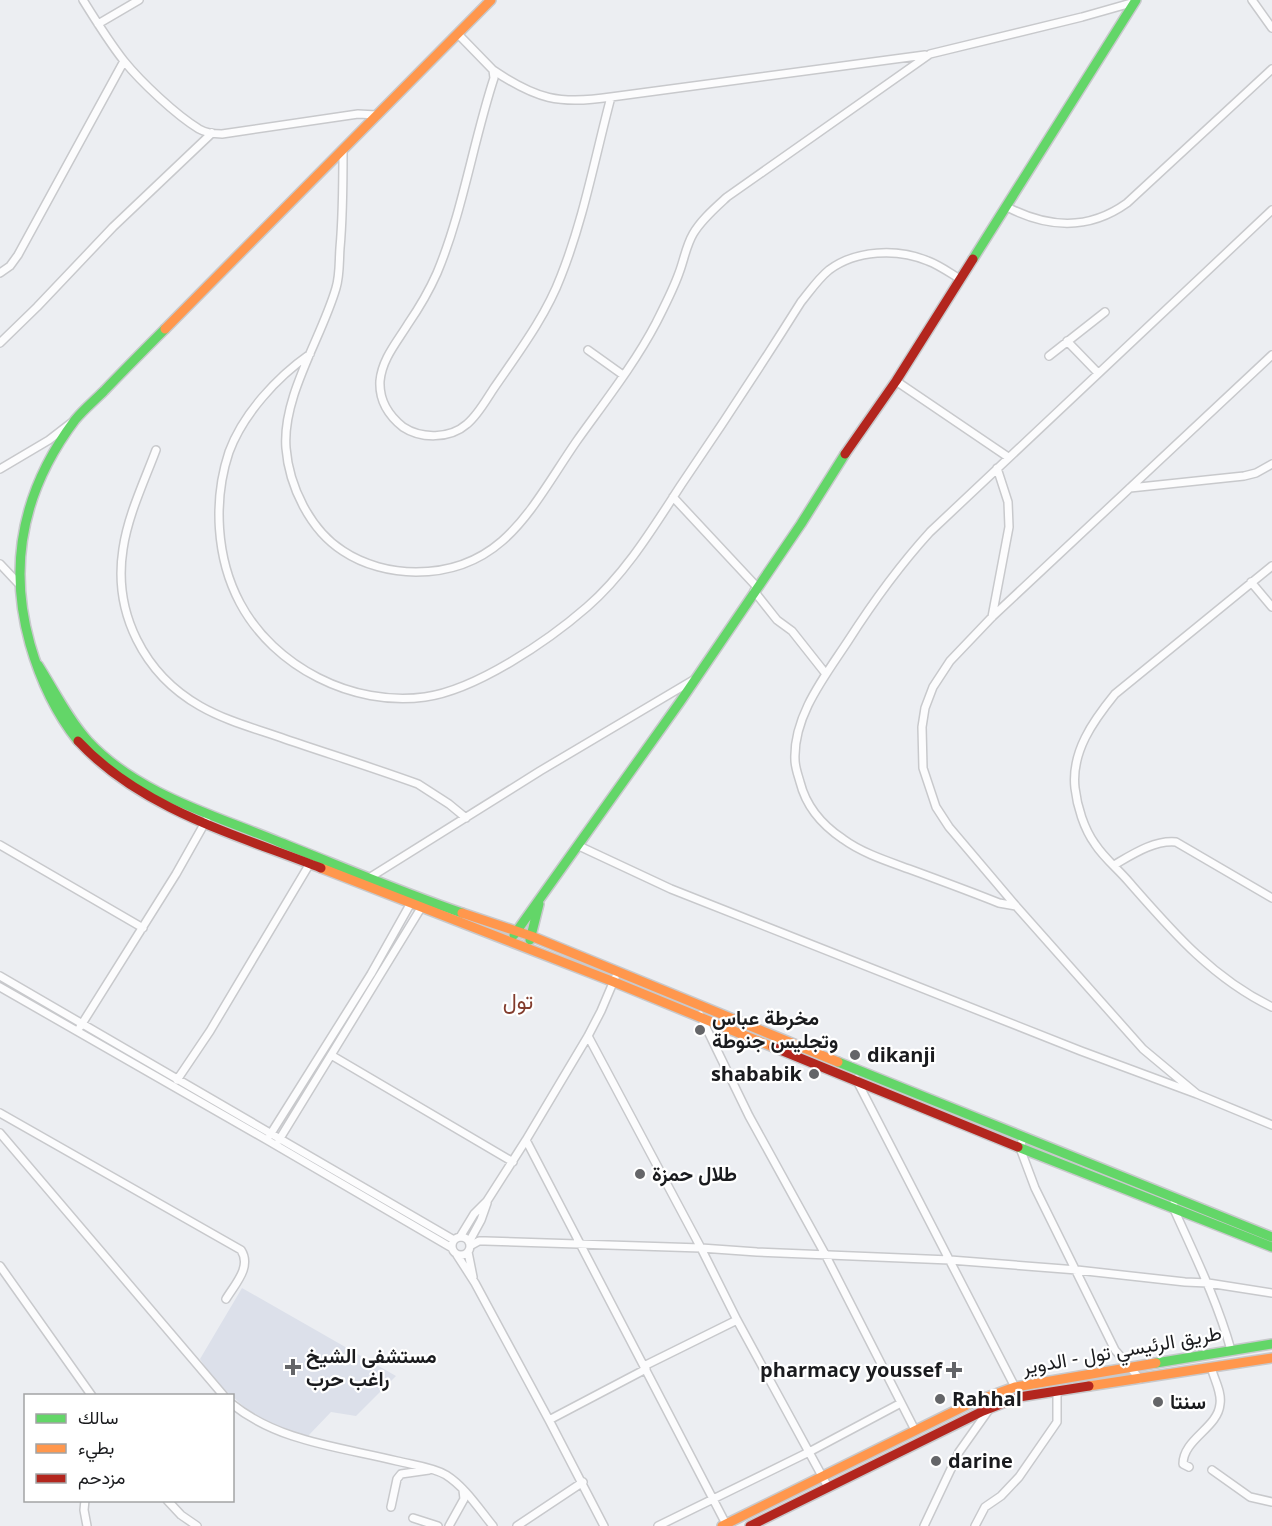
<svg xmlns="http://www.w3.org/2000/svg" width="1272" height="1526" font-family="'Open Sans',Vazirmatn,sans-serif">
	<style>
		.built { fill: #dce0ea }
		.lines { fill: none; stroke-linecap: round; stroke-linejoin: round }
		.street-casing { stroke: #c8c9cc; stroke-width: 10 }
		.fast-casing { stroke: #c8c9cc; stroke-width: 12 }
		.slow-casing { stroke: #c8c9cc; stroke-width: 12 }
		.jam-casing { stroke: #c8c9cc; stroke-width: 12 }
		.street { stroke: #fcfcfd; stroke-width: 7 }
		.fast { stroke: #63d668; stroke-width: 9 }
		.slow { stroke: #ff974d; stroke-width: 9 }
		.jam { stroke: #b3261e; stroke-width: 9 }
		.poi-dot { fill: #646568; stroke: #fff; stroke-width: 2 }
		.labels { text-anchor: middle; stroke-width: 4.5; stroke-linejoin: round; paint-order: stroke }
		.poi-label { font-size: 20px; font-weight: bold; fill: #1a1b1e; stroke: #fff; text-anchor: start }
		.street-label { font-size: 20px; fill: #1a1b1e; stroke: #fff }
		.quarter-label { font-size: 22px; fill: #823c2d; stroke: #fff }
	</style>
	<rect width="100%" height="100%" fill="#eceef2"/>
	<!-- built -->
	<path class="built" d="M242,1288l154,88 -40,40 -25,-4 -23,24 -31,-9 -26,-14 -37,-33 -14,-21z"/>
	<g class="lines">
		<defs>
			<path id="street" d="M83,0c13,21 26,42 41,61 17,21 52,54 75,68 7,4 15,5 23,5l136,-20 19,1
				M1252,0l20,28
				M98,24l41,-24
				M458,34l35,36 1,8c-21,64 -31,133 -57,195 -8,18 -18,35 -29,51 -11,18 -26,35 -28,57 -1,19 8,34 23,46 18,12 47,12 64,-3 11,-9 19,-24 27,-36 24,-35 52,-72 67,-112 23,-58 34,-119 50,-179l314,-42
				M493,70c43,29 66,35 118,27
				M343,151c0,32 0,64 -3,97 -1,13 0,27 -4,40 -14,49 -54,108 -50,160 3,38 24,82 57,103 21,14 48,21 73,21 88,0 116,-66 160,-130 27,-38 58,-77 80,-119 8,-16 17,-33 23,-50 5,-13 7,-27 14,-39 8,-14 22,-26 34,-37l203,-143 152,-37 53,-15
				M1007,207c41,21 81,24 120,-4l145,-134
				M0,273l10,-7 8,-11 106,-194
				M1067,341l31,32
				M0,343l37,-36 76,-80 99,-94
				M588,350l35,25
				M310,354c-33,23 -67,60 -81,98 -16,48 -13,106 11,151 34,64 113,104 185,94 51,-7 123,-56 162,-90 39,-34 66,-79 94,-122 41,-60 81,-121 120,-183 9,-11 17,-23 28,-32 27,-20 68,-22 99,-9 11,4 22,12 32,18
				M1049,356l56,-44
				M896,381l112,76
				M156,450c-12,32 -28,65 -33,99 -10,64 21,125 77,157 26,15 57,23 85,33 44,15 89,29 133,45l31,20 17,14
				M0,469l49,-29 22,-17
				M1130,488l114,-12 12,-3 16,-9
				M673,497l84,90
				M0,564l18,19
				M1272,566l-157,128c-22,27 -44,58 -40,94 2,18 9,41 20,56 9,14 23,25 34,38 43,49 83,96 143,125
				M1251,582l21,25
				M754,591l23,29 15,11 34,43
				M992,617l17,-90 -1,-25 -11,-34
				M0,845l143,83
				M579,846l92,43 410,162 116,43 75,31
				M1114,865c19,-11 40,-25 62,-23l96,56
				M369,878l171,-107 155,-92
				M1016,906l-17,-3c-30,-12 -60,-23 -90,-34 -22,-8 -47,-16 -66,-30 -21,-14 -37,-33 -43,-57 -2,-7 -5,-15 -5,-22 -2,-44 30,-84 53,-119 25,-39 51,-75 82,-109l342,-322
				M0,976l454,264
				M0,987l267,153 185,108
				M700,1015l49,101 76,138 90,176
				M80,1027l96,-153 31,-55
				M588,1036l113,212 36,72 91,167
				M331,1055l182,107
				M856,1079l160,310
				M177,1080l33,-49 102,-171
				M1197,1094l-54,-45 -127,-143 -67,-79 -13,-20 -13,-39 -1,-41 3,-19 8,-21 17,-26 42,-44 280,-262
				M0,1113l241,137c11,17 -6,34 -15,49
				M0,1133l224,263
				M270,1135l101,-161 41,-73
				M1023,1138l-3,10 15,40 80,162 25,29
				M279,1140l142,-232
				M526,1140l200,384
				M1175,1199l-2,8c21,47 44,93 58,143
				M452 1246a9 9 0 1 1 18 0a9 9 0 1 1-18 0Z
				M460,1237l14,-23 13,-13 39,-61 62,-104 13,-25 14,-33
				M469,1242l12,-22 6,-17
				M470,1246l9,-5h6l216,7 56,4 193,8 127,10 108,12 23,1 64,10
				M468,1252l5,25
				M457,1255l18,28 74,137 55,106
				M0,1266l92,130
				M644,1366l93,-46
				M232,1404c47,38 109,43 165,57 16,4 35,6 49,14 19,12 33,34 47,51
				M549,1420l97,-51
				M1189,1467l-6,-3c0,-25 35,-36 37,-60 2,-12 -6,-25 -9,-37
				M1212,1470l38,27 22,5
				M85,1500l-1,10 3,16
				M167,1500l14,15 16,11
				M391,1507l6,-28 4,-5 28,-4
				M413,1518l25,8
				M449,1526l15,-27 -1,-9
				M517,1526l66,-44
				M658,1526l151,-74 92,-49
				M924,1526l35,-74 29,-41
				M975,1526l10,-19 16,-11 18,-19 38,-55v-31"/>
			<path id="fast" d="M973,259l163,-259
				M38,665c16,25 30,54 50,76 49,53 126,74 191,101 61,24 121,50 183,71
				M78,741c-23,-29 -38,-62 -48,-97 -23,-82 -6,-156 45,-224 8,-10 19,-19 29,-29 20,-21 40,-41 61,-62
				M514,935l166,-233 121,-178 44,-70
				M530,940l9,-36
				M838,1062l434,175
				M1018,1147l254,100
				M1156,1363l116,-19"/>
			<path id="slow" d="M165,329l326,-329
				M321,868l293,114 159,65
				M462,913l69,23 307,126
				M1089,1386l183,-28
				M722,1526l249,-123 44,-16 141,-24"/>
			<path id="jam" d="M845,454l51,-73 77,-122
				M78,741c63,68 159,94 243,127
				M773,1047l245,100
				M750,1526l233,-115 36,-14 70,-11"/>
		</defs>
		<!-- street casing -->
		<use href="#street" class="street-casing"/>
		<!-- fast casing -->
		<use href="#fast" class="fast-casing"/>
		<!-- slow casing -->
		<use href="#slow" class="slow-casing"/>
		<!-- jam casing -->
		<use href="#jam" class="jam-casing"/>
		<!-- street -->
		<use href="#street" class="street"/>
		<!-- fast -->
		<use href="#fast" class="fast"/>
		<!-- slow -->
		<use href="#slow" class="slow"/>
		<!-- jam -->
		<use href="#jam" class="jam"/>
	</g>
	<!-- markers -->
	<g class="poi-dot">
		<circle cx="700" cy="1030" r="6"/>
		<circle cx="855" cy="1055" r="6"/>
		<circle cx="814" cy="1074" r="6"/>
		<circle cx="640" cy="1174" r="6"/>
		<path d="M290 1358h6v6h6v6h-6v6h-6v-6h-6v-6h6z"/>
		<path d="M951 1361h6v6h6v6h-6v6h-6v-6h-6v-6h6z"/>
		<circle cx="940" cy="1399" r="6"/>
		<circle cx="1158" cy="1402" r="6"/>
		<circle cx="936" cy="1461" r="6"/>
	</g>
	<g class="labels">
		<!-- poi labels -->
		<g class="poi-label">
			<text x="712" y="1025">مخرطة عباس<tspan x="712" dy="23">وتجليس جنوطة</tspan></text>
			<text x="867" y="1062">dikanji</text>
			<text x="802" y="1081" text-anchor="end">shababik</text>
			<text x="652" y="1181">طلال حمزة</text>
			<text x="306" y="1363">مستشفى الشيخ<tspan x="306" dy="23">راغب حرب</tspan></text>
			<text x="942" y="1377" text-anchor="end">pharmacy youssef</text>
			<text x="952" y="1406">Rahhal</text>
			<text x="1170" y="1409">سنتا</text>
			<text x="948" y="1468">darine</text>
		</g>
		<!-- street labels -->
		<g class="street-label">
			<text transform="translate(1122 1350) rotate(-10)" y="7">طريق الرئيسي تول - الدوير</text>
		</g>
		<!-- quarter labels -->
		<g class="quarter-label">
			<text x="518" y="1009">تول</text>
		</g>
	</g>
	<!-- legend -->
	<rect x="24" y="1394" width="210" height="108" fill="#ffffff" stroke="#a3a4a5" stroke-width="1.5"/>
	<rect x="36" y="1414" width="30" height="9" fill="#63d668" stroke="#a3a4a5" stroke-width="1.5"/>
	<text x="78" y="1424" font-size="18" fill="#1a1b1e">سالك</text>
	<rect x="36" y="1444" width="30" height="9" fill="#ff974d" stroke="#a3a4a5" stroke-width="1.5"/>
	<text x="78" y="1454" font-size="18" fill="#1a1b1e">بطيء</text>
	<rect x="36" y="1474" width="30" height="9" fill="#b3261e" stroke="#a3a4a5" stroke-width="1.5"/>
	<text x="78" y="1484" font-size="18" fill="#1a1b1e">مزدحم</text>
</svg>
